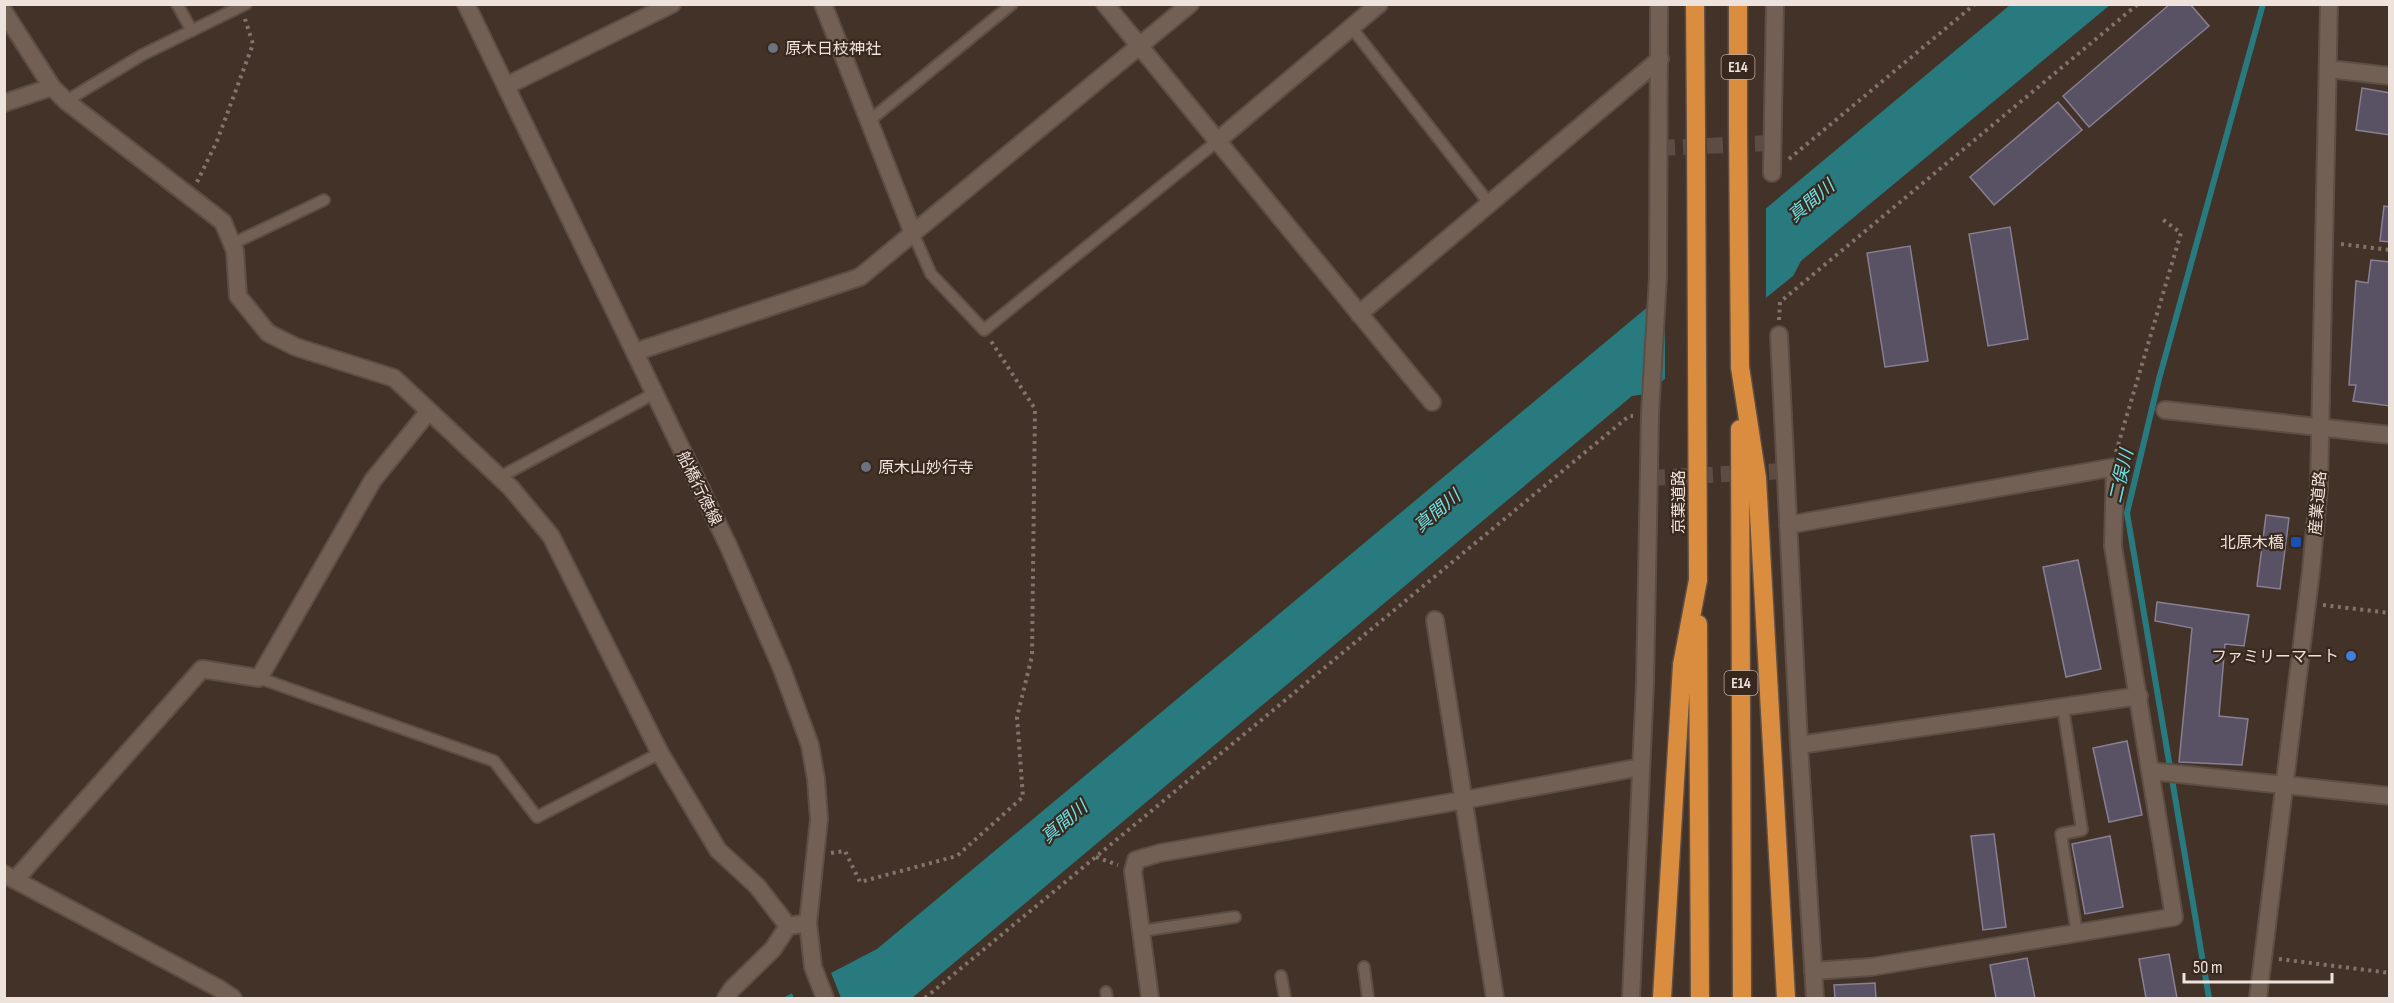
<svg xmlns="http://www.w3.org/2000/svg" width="2394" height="1003" font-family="'Sofia Sans Condensed','Noto Sans JP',sans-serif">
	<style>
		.water { fill: #287a7f }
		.pier { fill: #433228 }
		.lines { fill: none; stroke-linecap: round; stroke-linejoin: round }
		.stream { stroke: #287a7f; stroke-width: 6 }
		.building { fill: #595164; stroke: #877f92; stroke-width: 1.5 }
		.minor-tunnel { stroke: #5d4c43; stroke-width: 16; stroke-dasharray: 16 8; stroke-linecap: butt }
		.service-casing { stroke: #5c4e45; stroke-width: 14 }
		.minor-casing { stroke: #5c4e45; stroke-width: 20 }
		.secondary-casing { stroke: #5c4e45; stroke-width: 20 }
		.motorway-casing { stroke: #5c4e45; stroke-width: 21 }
		.path { stroke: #82736b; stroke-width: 4; stroke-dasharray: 3 4.5; stroke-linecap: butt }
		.service { stroke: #736055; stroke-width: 10 }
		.minor { stroke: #736055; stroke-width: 16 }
		.secondary { stroke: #736055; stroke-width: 16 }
		.motorway { stroke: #db8d3f; stroke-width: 18 }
		.motorway-bridge-casing { stroke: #5c4e45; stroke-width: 21; stroke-linecap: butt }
		.motorway-bridge { stroke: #db8d3f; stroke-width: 18 }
		.worship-dot { fill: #6b7280; stroke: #39281e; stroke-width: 2 }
		.transit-dot { fill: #1a4fb4; stroke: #39281e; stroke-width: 2 }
		.shop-dot { fill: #3f7fe0; stroke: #39281e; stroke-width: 2 }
		.labels { text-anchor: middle; stroke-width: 4.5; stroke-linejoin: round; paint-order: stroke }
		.shield { fill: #39281e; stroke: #b8aaa3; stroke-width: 1.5 }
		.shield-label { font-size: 15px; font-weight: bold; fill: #eee2dc }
		.poi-label { font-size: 16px; fill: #eee2dc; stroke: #39281e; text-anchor: start }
		.street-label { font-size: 16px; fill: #eee2dc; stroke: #39281e }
		.water-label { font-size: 18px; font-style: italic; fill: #6be2e9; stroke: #39281e }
	</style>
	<rect width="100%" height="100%" fill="#433228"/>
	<!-- water -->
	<path class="water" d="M2010,5h100l-309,256 -8,15 -147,118 -14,2 -720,602h-129l94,-49z"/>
	<!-- pier -->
	<path class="pier" d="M1766,203v99l-101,81v-96z
		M830,970l11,28h-47l-3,-7z"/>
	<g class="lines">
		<!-- stream -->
		<path class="stream" d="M2209,998l-82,-485 32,-134 104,-375"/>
	</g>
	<!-- building -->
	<path class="building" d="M2170,4h20l19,22 -120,101 -26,-31z
		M2362,88l28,5v42l-34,-5z
		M2058,102l24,28 -88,75 -24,-28z
		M2384,206l6,1v35l-10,-1z
		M2010,227l18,112 -40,7 -19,-112z
		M1910,246l18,115 -43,6 -18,-114z
		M2371,260l19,2v144l-37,-5 3,-16h-7l7,-104 12,2z
		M2266,515l23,3 -9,71 -23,-3z
		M2078,560l23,109 -35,8 -23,-110z
		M2157,602l92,13 -5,31 -19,-2 -6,72 29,3 -6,46 -63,-3 13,-134 -37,-7z
		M2127,741l15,74 -33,7 -16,-74z
		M1994,834l12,93 -23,3 -12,-94z
		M2110,836l13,71 -38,7 -13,-70z
		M2169,954l8,44h-31l-7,-39z
		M2027,958l8,40h-39l-6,-33z
		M1875,983l1,15h-41l-1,-13z"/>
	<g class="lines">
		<!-- minor-tunnel -->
		<path class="minor-tunnel" d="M1659,148l113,-5
			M1649,478l136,-7"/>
		<defs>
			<path id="service" d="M177,4l15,27
				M1351,27l138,176
				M66,101l76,-46 104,-51
				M869,121l143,-117
				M913,233l18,41 53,56 232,-188
				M232,244l92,-44
				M500,477l155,-84
				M259,678l235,83 43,56 123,-64
				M2063,708l19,122 -21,4 16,99
				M1141,931l94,-14
				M1364,967l4,31
				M1281,976l4,22
				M1106,992l1,6"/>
			<path id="minor" d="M823,4l90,229
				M1105,4l327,398
				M4,12l48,75 14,14 157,121 12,29 3,45 30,37 28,14 98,31 117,110 40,48 109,217 58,97 39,36 31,40 20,-3
				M2329,69l61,7
				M506,86l166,-82
				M4,103l48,-16
				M1216,142l163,-138
				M1772,173l3,-169
				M1359,314l301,-255
				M1779,335l20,410 16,253
				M635,352l225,-75 330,-273
				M2165,410l225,25
				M1788,525l327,-58 -2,79 61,371 -303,50 -58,4
				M1435,620l60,378
				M1799,745l340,-49
				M2150,771l240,25
				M4,874l214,114 15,10
				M15,880l187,-211 57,9 114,-198 56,-69
				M726,998l6,-9 41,-40 15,-23
				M1150,998l-17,-127 3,-11 24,-7 304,-53 177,-33
				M1631,998l14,-315 5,-269 8,-137 1,-273"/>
			<path id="secondary" d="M466,4l262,541 54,124 28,76 6,34 3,40 -11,104 5,44 12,31
				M2258,998l53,-427 8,-84 10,-483"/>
			<path id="motorway" d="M1695,4l1,125
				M1738,4v125
				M1740,367l17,111 29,520
				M1740,429l2,569
				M1698,624l2,374
				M1662,998l20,-333 16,-85"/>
		</defs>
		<!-- service casing -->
		<use href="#service" class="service-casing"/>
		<!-- minor casing -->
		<use href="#minor" class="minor-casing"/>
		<!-- secondary casing -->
		<use href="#secondary" class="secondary-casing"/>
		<!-- motorway casing -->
		<use href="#motorway" class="motorway-casing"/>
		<!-- path -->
		<path class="path" d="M1789,159l186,-155
			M197,182l20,-41 36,-97 -8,-25
			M2341,244l49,6
			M1779,320l1,-18 358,-298
			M2116,452l65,-219 -19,-14
			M2323,605l67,8
			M831,853l14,-2 15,31 97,-26 66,-59 -6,-80 15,-61 3,-247 -44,-68
			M1096,857l22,8
			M2279,959l111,14
			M925,998l704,-582h4"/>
		<!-- service -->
		<use href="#service" class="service"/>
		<!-- minor -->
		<use href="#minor" class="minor"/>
		<!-- secondary -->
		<use href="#secondary" class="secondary"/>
		<!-- motorway -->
		<use href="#motorway" class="motorway"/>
		<defs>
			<path id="motorway-bridge" d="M1696,129l2,451
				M1738,129l2,238"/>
		</defs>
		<!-- motorway-bridge casing -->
		<use href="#motorway-bridge" class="motorway-bridge-casing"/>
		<!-- motorway-bridge -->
		<use href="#motorway-bridge" class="motorway-bridge"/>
	</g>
	<!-- markers -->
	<g class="worship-dot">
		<circle cx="773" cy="48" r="6"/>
		<circle cx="866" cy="467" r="6"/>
	</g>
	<rect class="transit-dot" x="2290" y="536" width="12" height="12" rx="3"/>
	<circle class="shop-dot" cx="2351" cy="656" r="6"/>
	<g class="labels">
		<!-- shield labels -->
		<g class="shield">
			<rect x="1721.5" y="55" width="33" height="24" rx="4.5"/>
			<rect x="1724.5" y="671" width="33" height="24" rx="4.5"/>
		</g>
		<g class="shield-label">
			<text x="1738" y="72">E14</text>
			<text x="1741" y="688">E14</text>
		</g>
		<!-- poi labels -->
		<g class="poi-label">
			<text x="785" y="54">原木日枝神社</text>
			<text x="878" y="473">原木山妙行寺</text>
			<text x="2284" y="548" text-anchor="end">北原木橋</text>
			<text x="2339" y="662" text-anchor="end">ファミリーマート</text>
		</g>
		<!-- street labels -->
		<g class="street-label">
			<text transform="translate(700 488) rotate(64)" y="6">船橋行徳線</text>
			<text transform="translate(1678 502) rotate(-90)" y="6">京葉道路</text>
			<text transform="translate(2317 503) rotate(-85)" y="6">産業道路</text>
		</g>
		<!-- water labels -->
		<g class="water-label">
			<text transform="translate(1811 201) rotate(-40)" y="6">真間川</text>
			<text transform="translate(2121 476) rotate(-77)" y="6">二俣川</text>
			<text transform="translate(1437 511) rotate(-40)" y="6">真間川</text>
			<text transform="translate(1064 822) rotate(-40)" y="6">真間川</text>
		</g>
	</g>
	<!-- border -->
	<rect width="2394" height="1003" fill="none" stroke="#eee2dc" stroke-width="12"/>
	<!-- scale -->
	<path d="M2184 973v9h148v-9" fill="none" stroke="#eee2dc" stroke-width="3"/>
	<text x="2193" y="973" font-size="18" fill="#eee2dc" stroke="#39281e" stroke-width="4.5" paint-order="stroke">50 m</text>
</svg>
